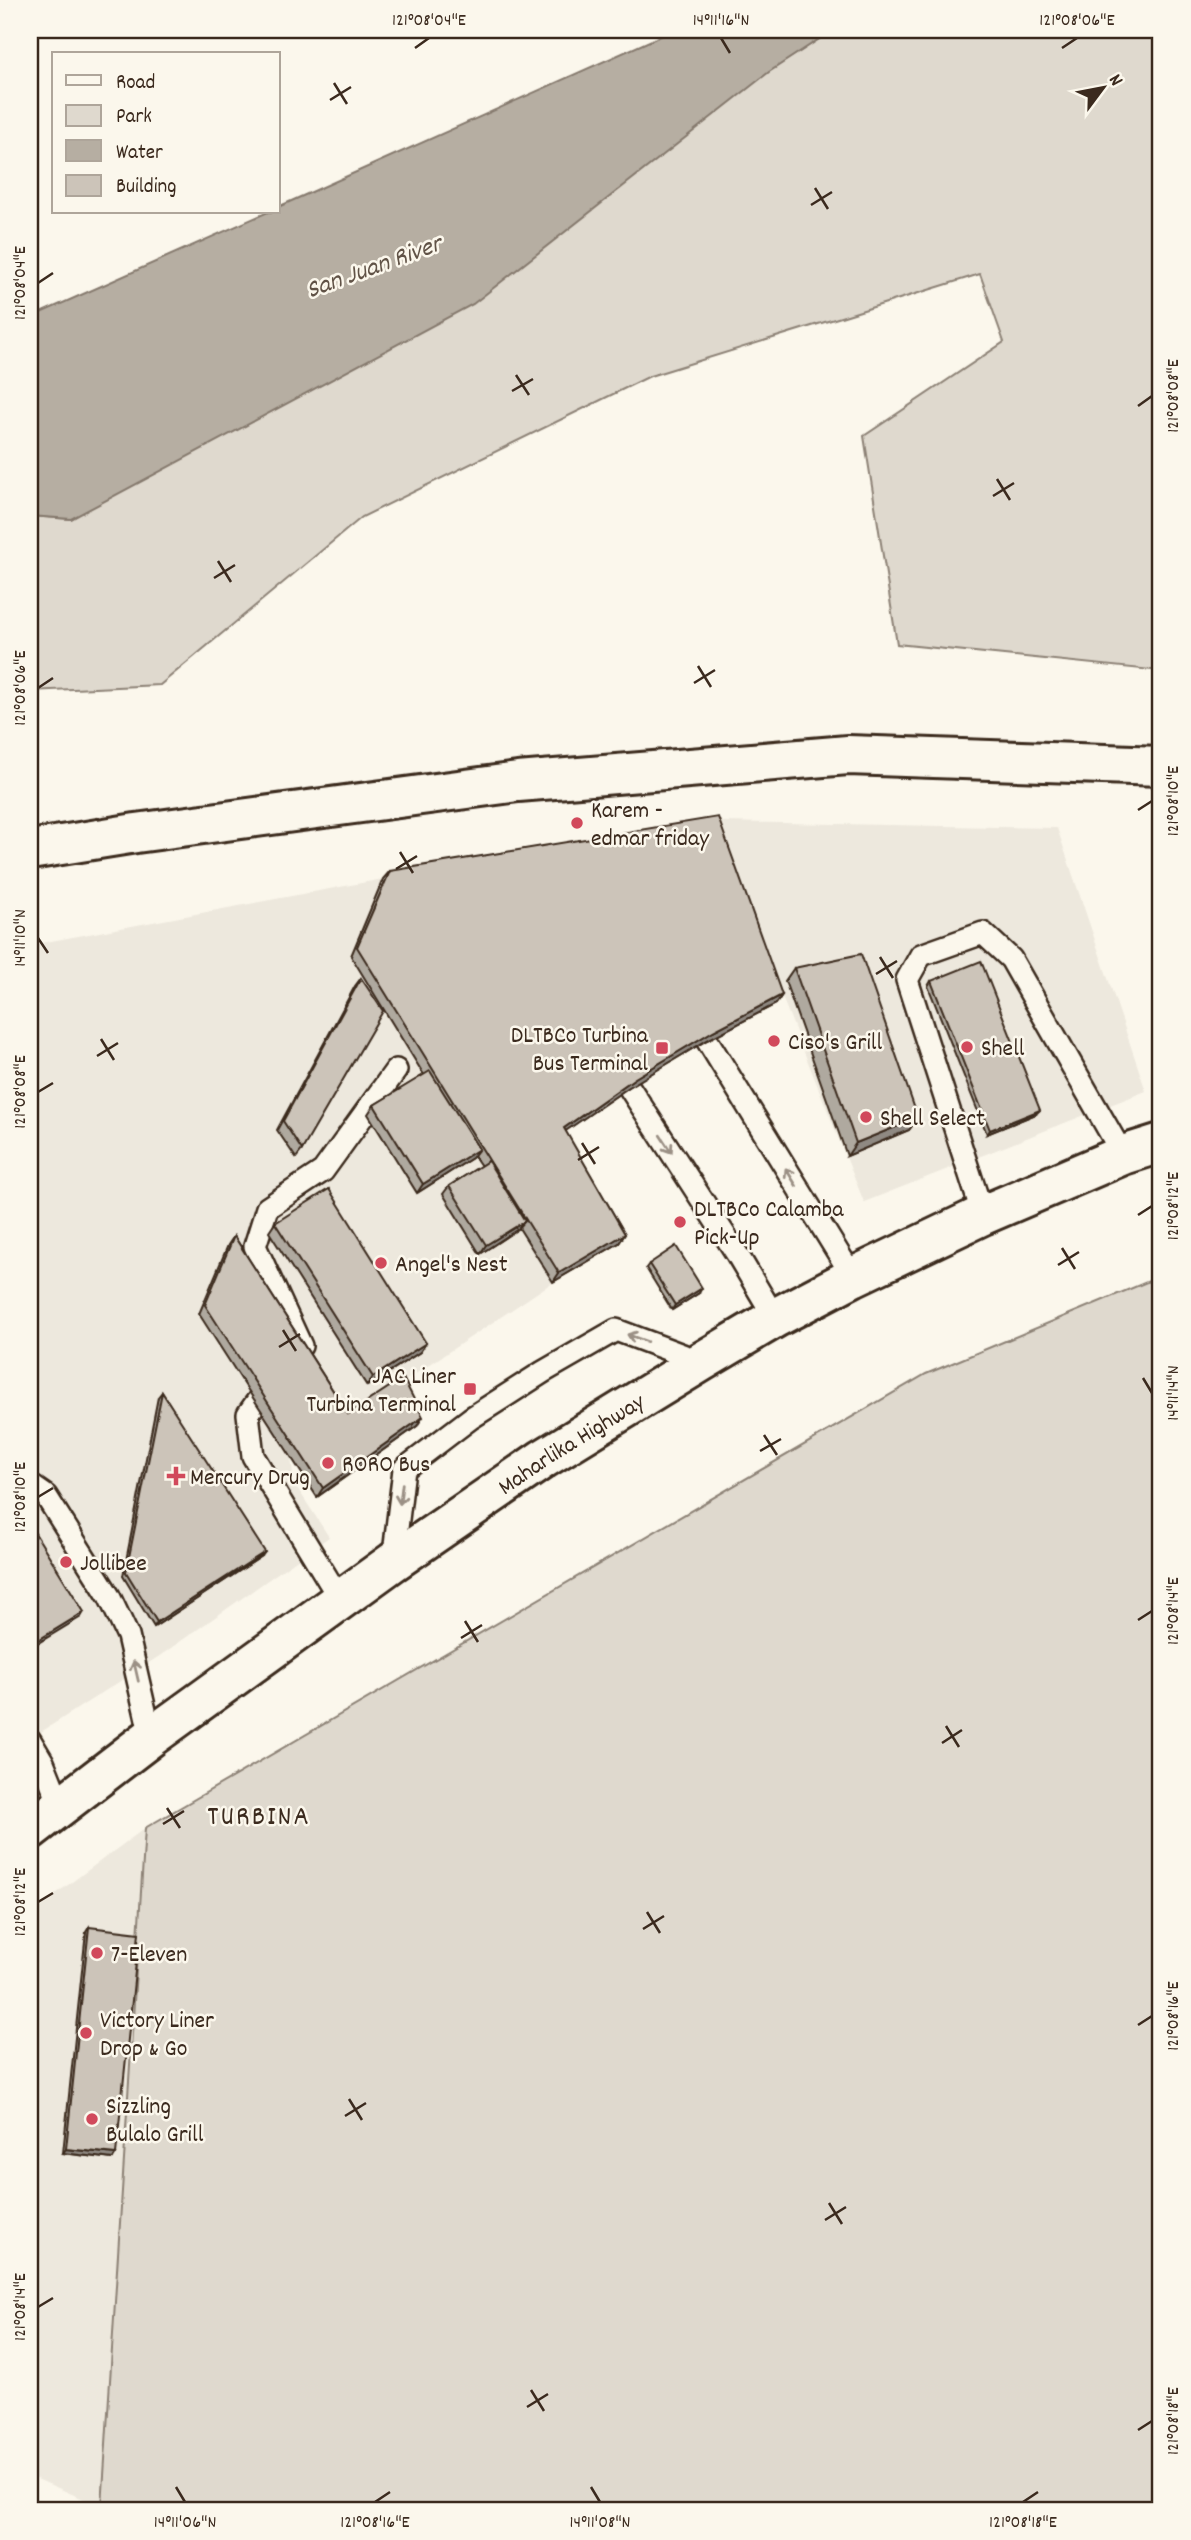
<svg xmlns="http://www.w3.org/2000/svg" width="1191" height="2540" font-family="Dekko,sans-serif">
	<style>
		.built { fill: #ede8dd }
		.green { fill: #dfd9ce; stroke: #8d8276; stroke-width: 2 }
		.water { fill: #b6aea2; stroke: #85796d; stroke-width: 2 }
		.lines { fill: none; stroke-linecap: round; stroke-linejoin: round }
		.service-casing { stroke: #3b2a1e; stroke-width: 26 }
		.minor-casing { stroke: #3b2a1e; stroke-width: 44 }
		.trunk-casing { stroke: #3b2a1e; stroke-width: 44 }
		.service { stroke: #fbf7ec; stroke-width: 21 }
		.minor { stroke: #fbf7ec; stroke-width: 38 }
		.trunk { stroke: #fbf7ec; stroke-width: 38 }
		.wall { fill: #afa99f; stroke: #3b2a1e; stroke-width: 2 }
		.shaded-wall { fill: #8f8982; stroke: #3b2a1e; stroke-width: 2 }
		.building { fill: #ccc4b9; stroke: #3b2a1e; stroke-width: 2 }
		.oneway { stroke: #9b9085 }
		.ticks { fill: none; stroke: #3b2a1e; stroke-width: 2.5 }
		.poi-dot { fill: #d1495b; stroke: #fbf7ec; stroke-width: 2.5 }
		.labels { text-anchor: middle; stroke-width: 5; stroke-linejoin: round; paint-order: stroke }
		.poi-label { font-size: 24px; fill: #3b2a1e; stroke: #fbf7ec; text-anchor: start }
		.street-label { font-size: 24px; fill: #3b2a1e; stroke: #fbf7ec }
		.water-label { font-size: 26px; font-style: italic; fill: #605246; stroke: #fbf7ec }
		.quarter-label { font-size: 28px; letter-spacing: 2px; fill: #3b2a1e; stroke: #fbf7ec }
		.neatline { fill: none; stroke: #3b2a1e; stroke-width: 2.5 }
		.ticks-label { font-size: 18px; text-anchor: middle; fill: #3b2a1e }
	</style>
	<rect width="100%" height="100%" fill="#fbf7ec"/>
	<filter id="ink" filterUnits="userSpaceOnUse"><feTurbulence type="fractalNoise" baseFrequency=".0143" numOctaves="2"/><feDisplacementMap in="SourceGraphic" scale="14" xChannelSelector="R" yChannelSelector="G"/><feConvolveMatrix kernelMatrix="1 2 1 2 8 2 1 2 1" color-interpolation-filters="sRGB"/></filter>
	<g filter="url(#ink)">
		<!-- built -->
		<path class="built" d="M721,822l336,6 89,263 -282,111 -80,-200z
			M383,879l-32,77 202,326 -262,175 3,26 35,54 -168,118 -131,84v-794z
			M145,1828l-43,679 -72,-31v-563z"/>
		<!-- green -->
		<path class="green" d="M833,30h328v641l-264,-27 -33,-208 140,-94 -24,-68 -330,102 -288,141 -202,168 -130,6v-175l41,3z
			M1161,1276v1234h-1044l-15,-3 43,-679 781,-454z"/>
		<!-- water -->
		<path class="water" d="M674,30h159l-64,42 -296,232 -402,215 -41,-3v-201h6l232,-103h10v-5z"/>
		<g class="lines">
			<defs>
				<path id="service" d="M707,1040l146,237
					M629,1087l108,167 38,64
					M983,1215l-76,-235 14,-25 62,-22 28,26 112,196
					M301,1346l-46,-100 12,-38 56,-37 73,-101
					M273,1379l-25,35 5,42 88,145
					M30,1488l3,-1 13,9 63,100 19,40 23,101
					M393,1562l11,-93 67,-51 72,-46 73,-42 85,32
					M30,1740l13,22 18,45"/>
				<path id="minor" d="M30,850l106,-17 382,-51 330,-27 313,11"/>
				<g id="trunk">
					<path id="s1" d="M30,1830l121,-93 242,-175 150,-103 158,-97 74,-44 78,-41 130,-62 140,-60 38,-12"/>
				</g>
			</defs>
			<!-- service casing -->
			<use href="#service" class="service-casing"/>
			<!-- minor casing -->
			<use href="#minor" class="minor-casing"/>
			<!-- trunk casing -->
			<use href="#trunk" class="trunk-casing"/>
			<!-- service -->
			<use href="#service" class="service"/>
			<!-- minor -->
			<use href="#minor" class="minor"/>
			<!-- trunk -->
			<use href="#trunk" class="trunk"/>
		</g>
		<!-- wall -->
		<path class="wall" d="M390,871l392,124 -6,9 -69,36 -78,47 -64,44 60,103 -6,9 -66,39 -34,-54 -39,26 -37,-60 6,-8 32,-20 -7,-10 -2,2 -55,35 -49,-79 6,-9 50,-30 -73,-119 32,-77z
			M794,968l124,150 -9,12 -62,26 -62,-175z
			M361,978l-59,172 -6,8 -19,-28 78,-144z
			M931,981l105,133 -49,20 -59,-148z
			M275,1223l151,120 -6,9 -53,34 -98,-154z
			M234,1236l114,178 69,12 -100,71 -118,-183 29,-69z
			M649,1264l50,29 -27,17 -26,-42z
			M162,1392l100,164 -108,71 -31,-51 35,-179z
			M89,1927l24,232 -50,-6 23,-221z"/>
		<!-- shaded-wall -->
		<path class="shaded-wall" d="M782,995l-6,9 -69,36 -78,47 -72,50 7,-9 71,-50 78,-47z
			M1040,1110l-4,4 -49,20 3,-4z
			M918,1118l-9,12 -62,26 9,-13z
			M479,1149l-7,9 -55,35 6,-9z
			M525,1221l-7,8 -38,25 6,-9z
			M625,1234l-6,9 -66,39 6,-9z
			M702,1288l-3,5 -27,17 3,-5z
			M426,1343l-6,9 -53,34 6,-9z
			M423,1417l-6,9 -100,71 6,-9z
			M265,1552l-3,4 -108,71 3,-5z
			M84,1612l-3,5 -51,31v-3z
			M66,2149l50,5 -3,5 -50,-6z"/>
		<!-- building -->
		<path class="building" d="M718,817l64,178 -69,36 -78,47 -71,50 61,106 -66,39 -202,-326 33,-76z
			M861,954l57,164 -62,25 -62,-175z
			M981,961l59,149 -50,20 -59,-149z
			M361,978l22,33 -81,139 -19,-29z
			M430,1071l49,78 -56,35 -49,-79z
			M488,1161l37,60 -39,24 -37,-59z
			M329,1189l97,154 -53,34 -98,-154z
			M234,1236l114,178 55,-36 20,39 -100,71 -118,-183z
			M676,1246l26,42 -27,17 -26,-41z
			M162,1392l103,160 -108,70 -31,-50z
			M30,1525l54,87 -54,33z
			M89,1927l50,6 -23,221 -50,-5z"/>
		<!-- one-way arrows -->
		<defs><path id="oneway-shaft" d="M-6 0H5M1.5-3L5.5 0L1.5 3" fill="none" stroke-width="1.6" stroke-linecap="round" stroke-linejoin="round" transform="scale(1.75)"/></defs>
		<g class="oneway">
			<use href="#oneway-shaft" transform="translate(666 1144) rotate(57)"/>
			<use href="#oneway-shaft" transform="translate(791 1177) rotate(-122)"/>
			<use href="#oneway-shaft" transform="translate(637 1338) rotate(-160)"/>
			<use href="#oneway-shaft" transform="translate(401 1494) rotate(97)"/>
			<use href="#oneway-shaft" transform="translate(136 1671) rotate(-103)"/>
		</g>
	</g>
	<!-- ticks -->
	<path class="ticks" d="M721,38l9,15M415,48l14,-10M1062,48l15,-10M334,83l13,21M330,100l21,-13M815,188l13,21M811,205l21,-13M38,283l15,-10M516,375l13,20M512,391l21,-12M1138,406l14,-10M997,479l13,21M993,496l21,-13M218,561l13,21M214,578l21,-13M698,666l13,21M694,683l21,-13M38,688l15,-10M1138,810l14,-9M400,852l13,21M396,869l21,-13M38,938l10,15M880,957l13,21M876,974l21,-13M101,1039l13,21M97,1056l21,-13M38,1092l15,-9M582,1143l13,21M578,1160l21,-13M1138,1215l14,-9M1062,1248l13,21M1058,1265l21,-13M283,1330l13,21M279,1347l21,-13M1143,1378l9,15M764,1435l13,20M760,1451l21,-12M38,1497l15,-9M1138,1620l14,-9M465,1621l13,21M461,1638l21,-13M946,1726l13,21M942,1743l20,-13M167,1808l13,20M163,1824l21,-13M38,1902l15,-9M647,1912l13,21M643,1929l21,-13M1138,2025l14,-9M349,2099l13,21M345,2116l21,-13M829,2203l13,21M825,2220l21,-13M38,2307l15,-9M531,2390l13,21M527,2407l21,-13M1138,2430l14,-9M176,2487l9,15M591,2487l9,15M375,2502l15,-10M1023,2502l15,-10"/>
	<!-- markers -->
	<g class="poi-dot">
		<circle cx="577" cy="823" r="7"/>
		<circle cx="774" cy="1041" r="7"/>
		<circle cx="967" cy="1047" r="7"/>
		<rect x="655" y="1041" width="14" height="14" rx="3.5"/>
		<circle cx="866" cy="1117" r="7"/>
		<circle cx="680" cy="1222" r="7"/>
		<circle cx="381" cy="1263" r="7"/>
		<rect x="463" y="1382" width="14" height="14" rx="3.5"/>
		<circle cx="328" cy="1463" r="7"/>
		<path d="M172.5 1465.5h7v7h7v7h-7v7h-7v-7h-7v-7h7z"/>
		<circle cx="66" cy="1562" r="7"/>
		<circle cx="97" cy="1953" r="7"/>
		<circle cx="86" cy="2033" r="7"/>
		<circle cx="92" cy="2119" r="7"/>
	</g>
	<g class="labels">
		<!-- poi labels -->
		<g class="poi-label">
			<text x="591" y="817">Karem -<tspan x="591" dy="28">edmar friday</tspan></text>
			<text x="648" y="1042" text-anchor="end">DLTBCo Turbina<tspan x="648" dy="28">Bus Terminal</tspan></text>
			<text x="788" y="1049">Ciso's Grill</text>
			<text x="981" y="1055">Shell</text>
			<text x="880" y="1125">Shell Select</text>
			<text x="694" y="1216">DLTBCo Calamba<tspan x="694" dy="28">Pick-Up</tspan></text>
			<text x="395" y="1271">Angel's Nest</text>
			<text x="456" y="1383" text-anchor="end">JAC Liner<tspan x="456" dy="28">Turbina Terminal</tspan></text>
			<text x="342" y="1471">RORO Bus</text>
			<text x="190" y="1484">Mercury Drug</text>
			<text x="80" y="1570">Jollibee</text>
			<text x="111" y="1961">7-Eleven</text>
			<text x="100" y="2027">Victory Liner<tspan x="100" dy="28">Drop &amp; Go</tspan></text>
			<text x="106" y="2113">Sizzling<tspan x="106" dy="28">Bulalo Grill</tspan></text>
		</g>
		<!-- street labels -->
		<g class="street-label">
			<text dy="8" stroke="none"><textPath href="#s1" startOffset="665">Maharlika Highway</textPath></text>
		</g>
		<!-- water labels -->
		<g class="water-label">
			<text transform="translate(373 265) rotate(-20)" y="9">San Juan River</text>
		</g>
		<!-- quarter labels -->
		<g class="quarter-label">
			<text x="259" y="1824">TURBINA</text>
		</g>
	</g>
	<!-- margin -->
	<rect width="1191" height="2540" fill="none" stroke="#fbf7ec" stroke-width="77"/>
	<!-- legend -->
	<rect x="52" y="52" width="228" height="161" fill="#fbf7ec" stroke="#aea59a" stroke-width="2"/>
	<rect x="66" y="75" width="35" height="10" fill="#fbf7ec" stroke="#aea59a" stroke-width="2"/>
	<text x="116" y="88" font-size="21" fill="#3b2a1e">Road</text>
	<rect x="66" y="105" width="35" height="21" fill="#dfd9ce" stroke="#aea59a" stroke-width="2"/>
	<text x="116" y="122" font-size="21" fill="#3b2a1e">Park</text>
	<rect x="66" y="140" width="35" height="21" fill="#b6aea2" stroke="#aea59a" stroke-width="2"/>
	<text x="116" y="158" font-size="21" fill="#3b2a1e">Water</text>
	<rect x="66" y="175" width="35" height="21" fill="#ccc4b9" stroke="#aea59a" stroke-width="2"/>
	<text x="116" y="192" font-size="21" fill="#3b2a1e">Building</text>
	<!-- north arrow -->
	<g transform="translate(1103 88) rotate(58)" stroke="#fbf7ec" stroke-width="5" paint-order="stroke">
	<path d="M0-5L12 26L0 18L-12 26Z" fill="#3b2a1e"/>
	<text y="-10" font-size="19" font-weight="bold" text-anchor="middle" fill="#3b2a1e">N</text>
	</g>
	<rect x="38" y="38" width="1114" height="2464" class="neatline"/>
	<g class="ticks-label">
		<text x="429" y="25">121°08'04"E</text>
		<text x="721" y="25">14°11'16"N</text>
		<text x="1077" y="25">121°08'06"E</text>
		<text transform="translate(19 283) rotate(-90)" y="6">121°08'04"E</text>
		<text transform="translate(1172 396) rotate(-90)" y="6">121°08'08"E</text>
		<text transform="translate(19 688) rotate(-90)" y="6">121°08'06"E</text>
		<text transform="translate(1172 801) rotate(-90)" y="6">121°08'10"E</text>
		<text transform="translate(19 938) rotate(-90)" y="6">14°11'10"N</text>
		<text transform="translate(19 1092) rotate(-90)" y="6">121°08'08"E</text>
		<text transform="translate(1172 1206) rotate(-90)" y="6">121°08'12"E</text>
		<text transform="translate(1172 1393) rotate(-90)" y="6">14°11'14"N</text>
		<text transform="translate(19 1497) rotate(-90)" y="6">121°08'10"E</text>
		<text transform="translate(1172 1611) rotate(-90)" y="6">121°08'14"E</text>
		<text transform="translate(19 1902) rotate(-90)" y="6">121°08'12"E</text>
		<text transform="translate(1172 2016) rotate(-90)" y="6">121°08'16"E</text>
		<text transform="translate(19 2307) rotate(-90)" y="6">121°08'14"E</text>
		<text transform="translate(1172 2421) rotate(-90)" y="6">121°08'18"E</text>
		<text x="185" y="2527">14°11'06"N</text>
		<text x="375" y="2527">121°08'16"E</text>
		<text x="600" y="2527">14°11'08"N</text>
		<text x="1023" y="2527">121°08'18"E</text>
	</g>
</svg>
